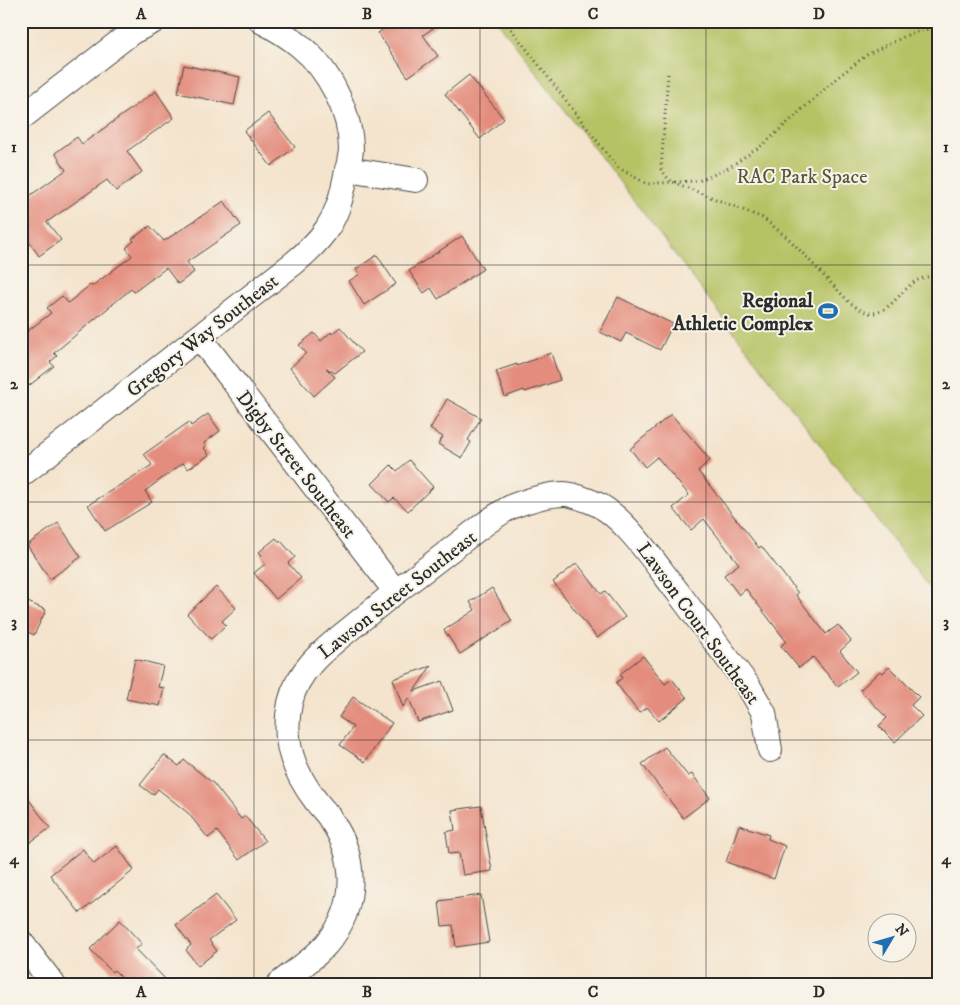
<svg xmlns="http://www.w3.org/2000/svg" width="960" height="1005" font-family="'IM FELL DW Pica',serif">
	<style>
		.green { fill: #b6c264; stroke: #707648 }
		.building { fill: #e48d7e }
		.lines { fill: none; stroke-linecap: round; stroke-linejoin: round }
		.minor-casing { stroke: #494743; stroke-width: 26 }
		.path { stroke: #494743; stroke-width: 3; stroke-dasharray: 1 4; stroke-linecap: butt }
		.minor { stroke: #fff; stroke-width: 24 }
		.grid { fill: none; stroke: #2b2b2b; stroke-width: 1; stroke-opacity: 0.55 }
		.labels { text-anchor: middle; stroke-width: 4; stroke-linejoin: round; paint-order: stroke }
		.park-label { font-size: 20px; fill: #55583c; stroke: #f7f3e8 }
		.poi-label { font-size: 20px; font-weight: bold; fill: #2b2b2b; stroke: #f7f3e8; text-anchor: end }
		.street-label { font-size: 20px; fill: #2b2b2b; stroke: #f7f3e8 }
		.neatline { fill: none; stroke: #2b2b2b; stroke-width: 2 }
		.grid-label { font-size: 16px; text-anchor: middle; font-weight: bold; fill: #2b2b2b }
	</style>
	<rect width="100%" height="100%" fill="#f7f3e8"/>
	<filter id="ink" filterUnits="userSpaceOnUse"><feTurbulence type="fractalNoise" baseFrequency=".02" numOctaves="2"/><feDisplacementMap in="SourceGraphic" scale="10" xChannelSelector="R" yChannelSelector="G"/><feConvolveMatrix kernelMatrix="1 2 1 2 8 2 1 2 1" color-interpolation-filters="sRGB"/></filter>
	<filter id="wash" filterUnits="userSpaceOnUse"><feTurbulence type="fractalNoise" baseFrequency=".0096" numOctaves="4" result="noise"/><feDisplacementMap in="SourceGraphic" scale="20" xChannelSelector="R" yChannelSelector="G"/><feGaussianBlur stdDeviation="1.12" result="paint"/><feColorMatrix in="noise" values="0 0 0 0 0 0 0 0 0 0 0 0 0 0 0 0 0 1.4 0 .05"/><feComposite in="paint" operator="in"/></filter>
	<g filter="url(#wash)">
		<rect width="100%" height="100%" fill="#f4e4cd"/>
		<!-- green -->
		<path class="green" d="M497,21h442v580z"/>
		<g id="blocks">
			<!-- building -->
			<path class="building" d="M394,21h50l-21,14 15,21 -30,21 -30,-44z
				M184,65l56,12 -6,28 -56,-12z
				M469,75l35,44 -24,20 -35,-45z
				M156,91l18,27 -47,33 15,21 -26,19 -9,-11 -60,42 14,18 -22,16 -18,-26v-28l45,-32 -11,-17 22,-16 5,7z
				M268,113l27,34 -24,19 -27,-35z
				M224,201l17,24 -54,37 7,10 -16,12 -12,-16 -32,24 -3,-3 -77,64 3,3 -7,6 4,4 -33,26v-56l30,-23 -4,-5 15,-12 6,7 22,-18 2,1 40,-30 -6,-8 8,-7 -2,-2 18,-13 14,15z
				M462,236l21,33 -45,30 -7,-11 -7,5 -15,-22z
				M377,255l19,29 -32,21 -15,-24 11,-7 -4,-5z
				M618,297l55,27 -13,26 -34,-17 -5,9 -21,-10z
				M340,327l22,25 -27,21 -9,-5 9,9 -21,19 -24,-28 16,-15 -7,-8 15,-12 7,8 10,-9 1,2z
				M551,353l9,27 -35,12 -1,-2 -19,7 -9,-26 21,-7v2z
				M447,399l34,19 -13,22 3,2 -9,16 -24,-14 5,-7 -13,-8z
				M208,414l12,17 -16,12 2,3 -2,2 5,7 -21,14 -5,-6 -38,28 7,11 -47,29 -17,-26 64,-40 -8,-11 45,-32 2,4z
				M671,414l39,46 -12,11 61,77 2,-2 37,47 -2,2 30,39 12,-9 13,16 -11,10 17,21 -19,15 -25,-30 -14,11 -18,-22 5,-5 -40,-52 -7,6 -15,-20 15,-11 -35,-45 -13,11 -18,-22 16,-13 -32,-38 -12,10 -15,-18z
				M409,460l24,27 -25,24 -14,-13 -5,4 -17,-18 19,-19 6,6z
				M58,523l23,34 -31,22 -23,-34z
				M276,538l3,4 1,-2 15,17 -7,6 13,15 -25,21 -22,-26 11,-9 -5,-7 2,-2 -3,-3z
				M577,563l24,31 4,-3 20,26 -28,21 -44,-56z
				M216,587l20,21 -14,13 4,4 -15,14 -24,-25z
				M492,588l20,33 -52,33 -16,-24 31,-20 -5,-8z
				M21,599l25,11 -12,25 -13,-6z
				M643,656l22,28 7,-5 15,19 -28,23 -12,-14 -8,6 -23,-30 6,-5 -2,-4z
				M135,659l28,7 -5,21 6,1 -4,18 -34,-7z
				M431,666l-17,25 28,-10 11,29 -35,12 -9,-24 -6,9 -10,-28z
				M889,667l30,30 -8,8 11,11 -27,26 -16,-16 8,-8 -27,-28 20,-19 3,2z
				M353,697l39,26 -27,39 -25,-17 13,-18 -14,-10z
				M665,747l23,29 4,-2 18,24 -27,20 -41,-54z
				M164,755l15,11 5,-6 29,23 28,36 4,-3 20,25 -26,19 -22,-29 -9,7 -20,-25 -30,-24 -5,6 -13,-10z
				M21,789l29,39 -29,21z
				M481,806l11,65 -29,4 -4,-22 -10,1 -3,-22 9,-2 -3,-20z
				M739,825l30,10 -1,4 17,7 -11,33 -48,-17z
				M117,846l17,24 -54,43 -30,-38 33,-26 11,15z
				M216,895l20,25 -27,20 8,11 -19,15 -12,-16 5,-5 -15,-20z
				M481,895l8,47 -33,5 -3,-22 -11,1 -3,-25z
				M120,920l22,24 -6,5 34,35h-42l-14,-14 -2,2 -22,-23z"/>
		</g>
	</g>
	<g filter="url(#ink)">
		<use href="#blocks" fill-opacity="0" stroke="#494743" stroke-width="1"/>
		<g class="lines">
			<defs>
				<path id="minor" d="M21,118l111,-86 22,-11
					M347,169l69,11
					M199,337l197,255
					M21,475l273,-212c12,-10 23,-20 32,-33 11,-16 15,-31 19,-50 2,-9 5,-20 6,-30 0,-37 -22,-81 -51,-104 -12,-10 -25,-18 -39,-25
					M21,942l32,42
					M279,984c13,-11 29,-21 41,-33 37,-36 40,-89 11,-131 -4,-7 -10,-12 -15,-19 -23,-30 -34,-60 -26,-98 8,-36 39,-57 66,-79 15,-12 30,-25 45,-36 22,-17 43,-33 65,-50 15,-11 30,-24 47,-32 16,-6 35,-12 51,-12 9,0 20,5 28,8 31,11 64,63 85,89 24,32 48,64 72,96l15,26 6,37"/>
			</defs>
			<!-- minor casing -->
			<use href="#minor" class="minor-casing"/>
			<!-- path -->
			<path class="path" d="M505,21l112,146 30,17 26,-2 90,36 27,22 59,62c7,5 16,12 24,11 17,-1 30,-25 43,-32 7,-4 15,-5 23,-5
				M668,74l-7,95 6,8 6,5 25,-1 27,-11 39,-26 74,-67 30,-23 44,-21 27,-6"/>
			<!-- minor -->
			<use href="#minor" class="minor"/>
		</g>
	</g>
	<!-- grid -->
	<path class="grid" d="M254,21v963M480,21v963M706,21v963M21,265h918M21,502h918M21,740h918"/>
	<!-- icons -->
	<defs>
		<symbol id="stadium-bare" viewBox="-9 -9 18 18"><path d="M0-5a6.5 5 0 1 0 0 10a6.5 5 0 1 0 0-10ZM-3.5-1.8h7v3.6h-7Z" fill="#1f6fb2" stroke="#f7f3e8" stroke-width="2.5" paint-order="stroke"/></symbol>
	</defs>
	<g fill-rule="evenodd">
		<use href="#stadium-bare" x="814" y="297" width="28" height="28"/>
	</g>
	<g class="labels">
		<!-- park labels -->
		<g class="park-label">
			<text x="802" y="183">RAC Park Space</text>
		</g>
		<!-- poi labels -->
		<g class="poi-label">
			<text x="813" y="307">Regional<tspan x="813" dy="23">Athletic Complex</tspan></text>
		</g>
		<!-- street labels -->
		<g class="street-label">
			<text transform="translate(202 335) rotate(-38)" y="7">Gregory Way Southeast</text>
			<text transform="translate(297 464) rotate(52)" y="7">Digby Street Southeast</text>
			<text transform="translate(397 594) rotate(-38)" y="7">Lawson Street Southeast</text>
			<text transform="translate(699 623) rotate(54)" y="7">Lawson Court Southeast</text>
		</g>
	</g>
	<!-- margin -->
	<rect width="960" height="1005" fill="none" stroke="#f7f3e8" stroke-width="55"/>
	<!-- north arrow -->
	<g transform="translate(892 938) rotate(52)"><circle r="24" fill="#f7f3e8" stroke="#a5a39c"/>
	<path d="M0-4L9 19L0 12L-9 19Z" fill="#1f6fb2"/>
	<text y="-8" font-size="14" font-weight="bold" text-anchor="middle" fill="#2b2b2b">N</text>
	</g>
	<rect x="28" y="28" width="904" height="950" class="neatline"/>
	<g class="grid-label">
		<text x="141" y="19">A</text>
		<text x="367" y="19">B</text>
		<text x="593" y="19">C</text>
		<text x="819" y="19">D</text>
		<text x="14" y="152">1</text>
		<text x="946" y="152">1</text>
		<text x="14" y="389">2</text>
		<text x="946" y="389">2</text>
		<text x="14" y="627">3</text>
		<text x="946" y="627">3</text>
		<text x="14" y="864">4</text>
		<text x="946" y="864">4</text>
		<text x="141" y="997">A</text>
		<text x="367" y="997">B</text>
		<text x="593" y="997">C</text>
		<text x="819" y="997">D</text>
	</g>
</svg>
